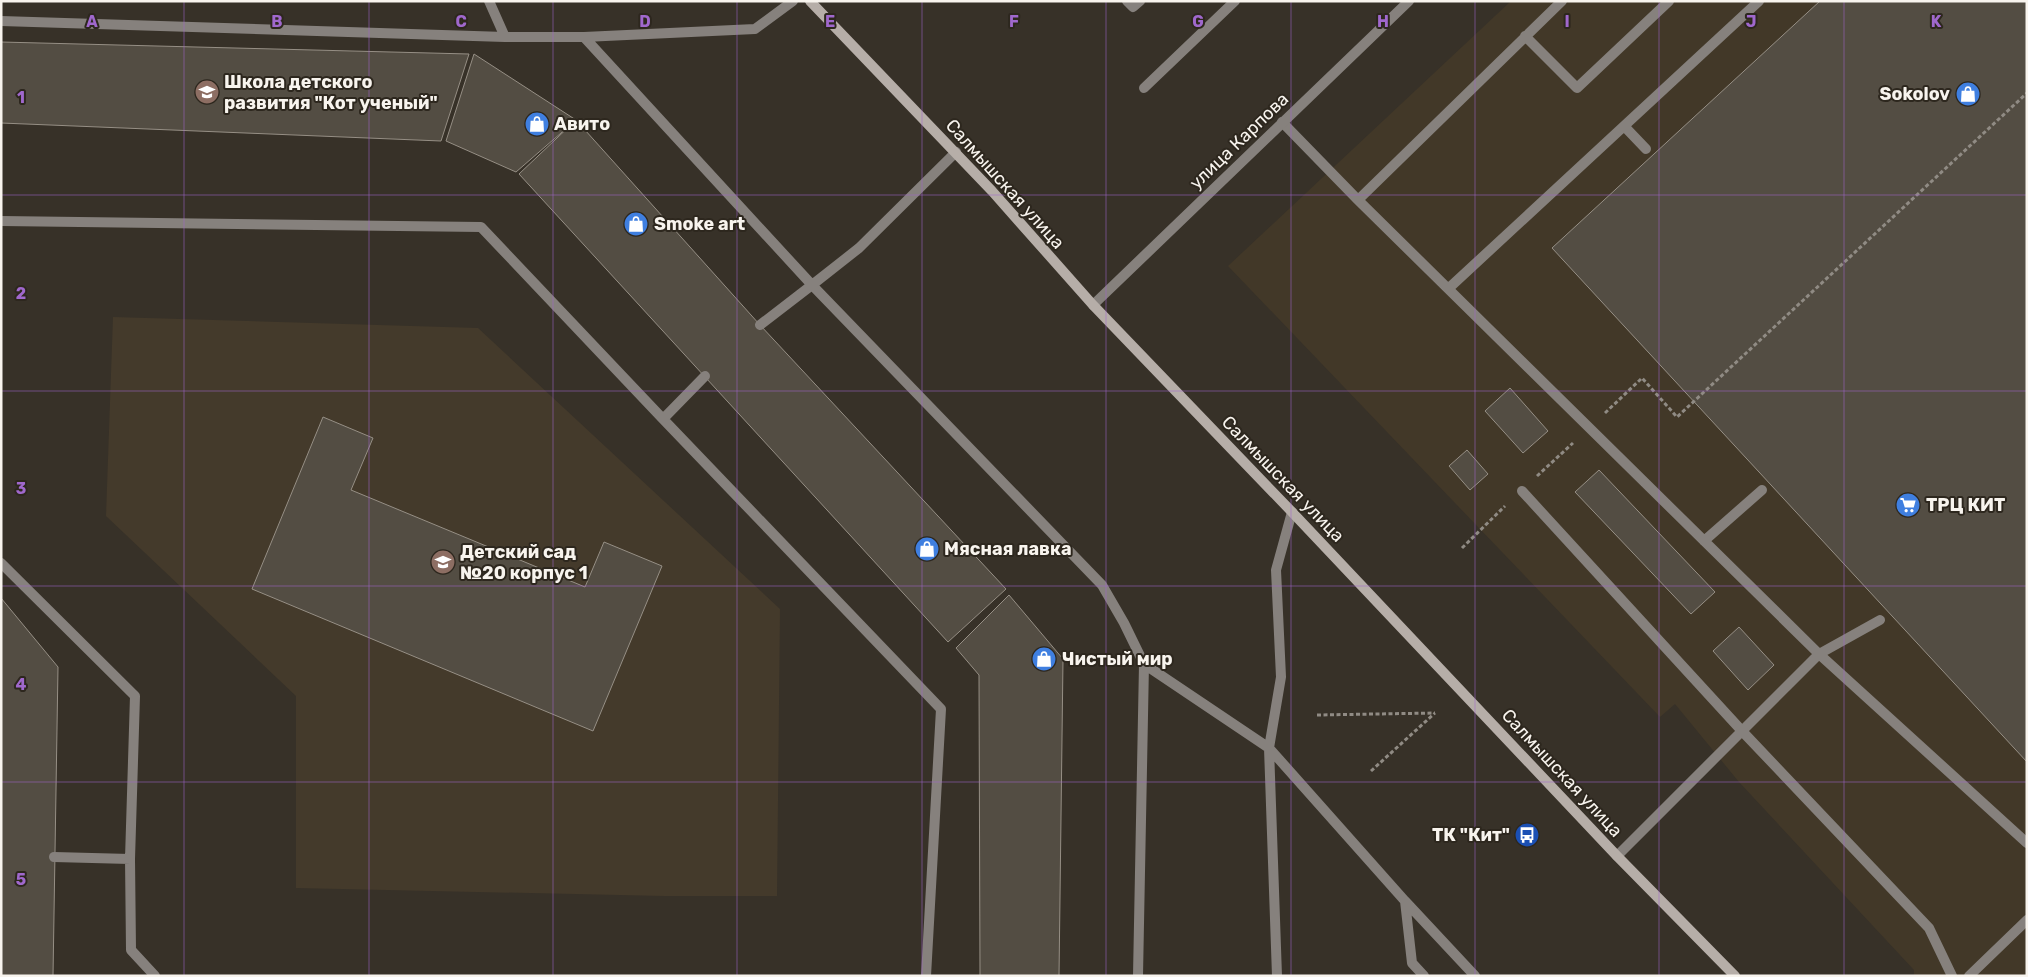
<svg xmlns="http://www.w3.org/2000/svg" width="2028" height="977" font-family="Rubik,sans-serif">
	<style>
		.commercial { fill: #423828 }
		.built { fill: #443a2b }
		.building { fill: #534d43; stroke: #968f85 }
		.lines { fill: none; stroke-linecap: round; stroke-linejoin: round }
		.path { stroke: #908b84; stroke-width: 3; stroke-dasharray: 4 2.5; stroke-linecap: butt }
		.service { stroke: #86817d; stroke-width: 10 }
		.minor { stroke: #86817d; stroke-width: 10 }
		.secondary { stroke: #b6aea8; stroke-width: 10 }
		.grid { fill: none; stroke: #a068cd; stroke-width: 1; stroke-opacity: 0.55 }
		.labels { text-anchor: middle; stroke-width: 4; stroke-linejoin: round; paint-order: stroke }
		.poi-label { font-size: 18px; font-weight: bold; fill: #f8f4ee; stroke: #2d271e; text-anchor: start }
		.street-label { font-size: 18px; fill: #f8f4ee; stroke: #2d271e }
		.grid-label { font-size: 16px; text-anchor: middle; font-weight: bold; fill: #a068cd; stroke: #2d271e; stroke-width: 4; stroke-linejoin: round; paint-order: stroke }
	</style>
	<rect width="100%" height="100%" fill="#373128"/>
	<!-- commercial -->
	<path class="commercial" d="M1511,1h516v975h-113v-6l-175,-188 -64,-78 -15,13 -432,-451z"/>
	<!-- built -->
	<path class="built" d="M113,317l365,11 302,281 -3,287h-113l-368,-8v-192l-190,-180z"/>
	<!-- building -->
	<path class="building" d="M1820,1h207v761l-475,-514z
		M1,42l468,12 -28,87 -440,-18z
		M474,54l102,66 -60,52 -70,-31z
		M576,120l184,205 246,264 -58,53 -429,-468z
		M1510,388l38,43 -25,22 -38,-42z
		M323,417l50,21 -22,52 234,97 19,-45 58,24 -69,165 -341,-142z
		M1467,450l21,24 -18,16 -21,-24z
		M1599,470l116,122 -24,22 -116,-122z
		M1009,595l54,64 -4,317h-79l-1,-301 -23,-27z
		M1,598l57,69 -5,309h-52z
		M1739,627l35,38 -26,25 -35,-39z"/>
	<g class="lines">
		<!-- path -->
		<path class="path" d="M1605,413l37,-35 35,39 350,-324
			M1537,476l36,-33
			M1462,548l43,-42
			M1317,715l118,-2
			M1371,771l64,-58"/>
		<!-- service -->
		<path class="service" d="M489,1l16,36
			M1127,1l6,6 7,-6
			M1,21l504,16h79l171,-8 38,-28
			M1525,36l52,52 92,-87
			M584,37l228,248 47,-37 97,-96
			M1144,88l91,-87
			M1282,122l76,78 461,454 208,189
			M1624,126l22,23
			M1358,200l204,-199
			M1,221l480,6 182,192 278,290 -15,267
			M1449,288l310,-287
			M760,325l52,-40 290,300 22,38 20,41 -6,312
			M663,419l42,-43
			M1522,491l220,240 187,197 23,48
			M1704,541l58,-51
			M1,563l134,133 -5,163 1,91 24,26
			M1144,664l125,84 136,153 70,75
			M1617,856l202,-202 61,-34
			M54,857l76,2
			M1405,901l7,62 12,13
			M1277,976l-8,-228 12,-71 -5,-107 16,-58
			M1969,976l58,-56"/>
		<!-- minor -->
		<path class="minor" d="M1093,305l316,-304"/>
		<!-- secondary -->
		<path class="secondary" d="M810,1l182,190 101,114 199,207 325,344 118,120"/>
	</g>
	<!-- grid -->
	<path class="grid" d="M184,1v975M369,1v975M553,1v975M737,1v975M922,1v975M1106,1v975M1291,1v975M1475,1v975M1659,1v975M1844,1v975M1,195h2026M1,391h2026M1,586h2026M1,782h2026"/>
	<!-- icons -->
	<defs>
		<symbol id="school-disc" viewBox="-11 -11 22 22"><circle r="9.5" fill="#8d6e63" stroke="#2d271e"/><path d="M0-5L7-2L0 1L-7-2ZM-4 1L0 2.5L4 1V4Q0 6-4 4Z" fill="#fff"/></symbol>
		<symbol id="shop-disc" viewBox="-11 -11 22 22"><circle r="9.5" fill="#3f7fe0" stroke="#2d271e"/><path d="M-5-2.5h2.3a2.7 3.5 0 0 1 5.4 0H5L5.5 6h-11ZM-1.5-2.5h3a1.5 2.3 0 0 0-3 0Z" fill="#fff"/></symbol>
		<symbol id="supermarket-disc" viewBox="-11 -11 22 22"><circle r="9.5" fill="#3f7fe0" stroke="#2d271e"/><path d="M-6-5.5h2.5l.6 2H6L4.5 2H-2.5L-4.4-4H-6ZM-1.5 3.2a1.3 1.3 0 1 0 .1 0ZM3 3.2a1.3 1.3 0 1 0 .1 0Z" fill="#fff"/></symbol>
		<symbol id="bus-disc" viewBox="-11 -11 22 22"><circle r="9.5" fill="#1a4fb4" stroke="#2d271e"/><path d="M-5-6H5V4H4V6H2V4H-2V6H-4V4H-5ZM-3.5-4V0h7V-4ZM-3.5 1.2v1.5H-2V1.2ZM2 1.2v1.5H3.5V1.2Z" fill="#fff"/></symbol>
	</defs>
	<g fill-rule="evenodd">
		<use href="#school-disc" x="193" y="78" width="28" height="28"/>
		<use href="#shop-disc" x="1954" y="80" width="28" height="28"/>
		<use href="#shop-disc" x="523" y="110" width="28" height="28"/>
		<use href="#shop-disc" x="622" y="210" width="28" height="28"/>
		<use href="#supermarket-disc" x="1894" y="491" width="28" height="28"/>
		<use href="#shop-disc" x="913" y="535" width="28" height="28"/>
		<use href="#school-disc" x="429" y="548" width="28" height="28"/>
		<use href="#shop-disc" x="1030" y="645" width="28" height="28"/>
		<use href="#bus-disc" x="1513" y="821" width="28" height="28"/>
	</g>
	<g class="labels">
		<!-- poi labels -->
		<g class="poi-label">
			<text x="224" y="88">Школа детского<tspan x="224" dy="21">развития "Кот ученый"</tspan></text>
			<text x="1950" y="100" text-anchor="end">Sokolov</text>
			<text x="554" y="130">Авито</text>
			<text x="654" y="230">Smoke art</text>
			<text x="1926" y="511">ТРЦ КИТ</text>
			<text x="944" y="555">Мясная лавка</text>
			<text x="460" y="558">Детский сад<tspan x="460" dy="21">№20 корпус 1</tspan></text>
			<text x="1062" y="665">Чистый мир</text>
			<text x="1510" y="841" text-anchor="end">ТК "Кит"</text>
		</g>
		<!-- street labels -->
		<g class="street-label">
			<text transform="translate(1239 141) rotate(-44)" y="6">улица Карпова</text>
			<text transform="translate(1005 184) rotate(48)" y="6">Салмышская улица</text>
			<text transform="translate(1283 479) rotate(46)" y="6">Салмышская улица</text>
			<text transform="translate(1562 773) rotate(47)" y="6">Салмышская улица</text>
		</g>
	</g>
	<g class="grid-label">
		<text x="92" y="27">A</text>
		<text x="277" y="27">B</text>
		<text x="461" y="27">C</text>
		<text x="645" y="27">D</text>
		<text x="830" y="27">E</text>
		<text x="1014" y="27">F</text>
		<text x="1198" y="27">G</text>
		<text x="1383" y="27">H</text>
		<text x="1567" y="27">I</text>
		<text x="1751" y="27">J</text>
		<text x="1936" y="27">K</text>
		<text x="21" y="103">1</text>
		<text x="21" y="299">2</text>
		<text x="21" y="494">3</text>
		<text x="21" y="690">4</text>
		<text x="21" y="885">5</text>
	</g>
	<!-- border -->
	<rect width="2028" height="977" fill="none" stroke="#f8f4ee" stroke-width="5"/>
</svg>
